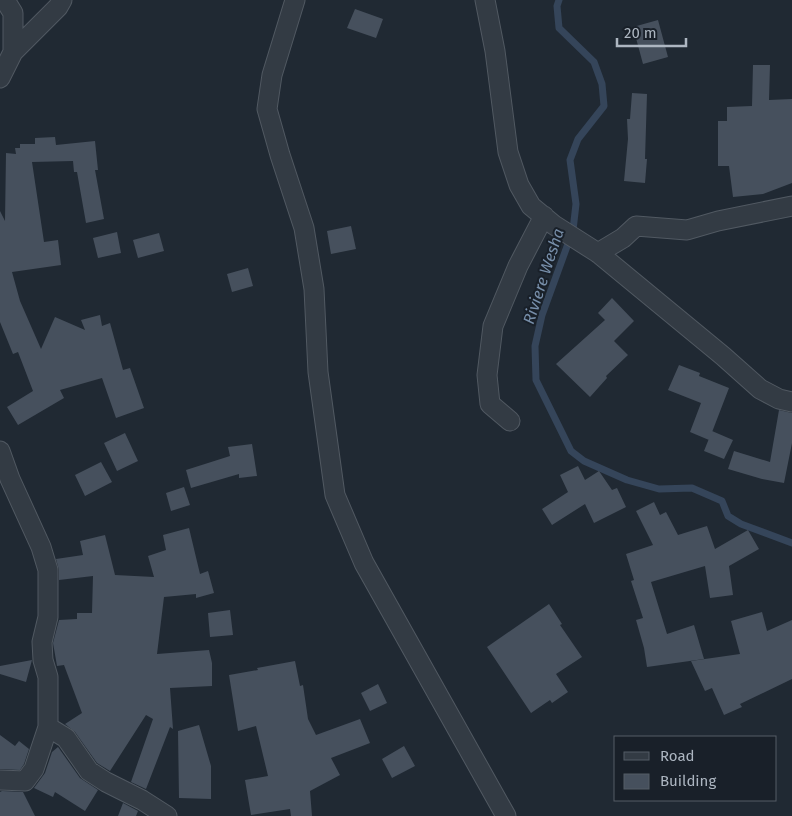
<svg xmlns="http://www.w3.org/2000/svg" width="792" height="816" font-family="'Fira Sans',sans-serif">
	<style>
		.lines { fill: none; stroke-linecap: round; stroke-linejoin: round }
		.stream { stroke: #35455a; stroke-width: 7 }
		.building { fill: #46505d }
		.minor-casing { stroke: #515962; stroke-width: 21 }
		.minor { stroke: #333b44; stroke-width: 19 }
		.labels { text-anchor: middle; stroke-width: 4; stroke-linejoin: round; paint-order: stroke }
		.water-label { font-size: 16px; font-style: italic; fill: #778ea9; stroke: #192029 }
	</style>
	<rect width="100%" height="100%" fill="#202933"/>
	<g class="lines">
		<!-- stream -->
		<path class="stream" d="M559,0l-2,6 2,22 35,34 8,22 2,22 -26,33 -8,21 6,44 -3,26 -31,85 -7,31 1,34 35,71 13,10 43,19 32,9 33,-1 30,13 6,15 13,8 51,19"/>
	</g>
	<!-- building -->
	<path class="building" d="M355,9l28,10 -7,19 -29,-10z
		M658,20l10,37 -25,7 -10,-37z
		M753,65h17l-1,35 23,-1v84l-29,11 -30,3 -4,-31h-11v-45h9v-14l25,-1z
		M632,93l15,1 -2,65h2l-2,24 -21,-2 4,-42 -1,-20h3z
		M55,137l1,8 39,-4 3,29h-3l9,49 -18,4 -9,-51h-3l-1,-11 -41,1 12,80 14,-2 3,25 -49,7 8,29 21,48 14,-32 30,13 -4,-10 19,-5 2,11 8,-3 13,47 7,-2 14,40 -28,10 -14,-40 -42,12 4,8 -46,27 -11,-18 26,-16 -15,-39 -5,2 -13,-32v-111l5,10 1,-68 10,1 -1,-6h5v-4h15v-6z
		M351,226l5,23 -25,5 -4,-23z
		M117,232l4,21 -23,5 -5,-20z
		M159,233l5,18 -26,7 -5,-18z
		M248,268l5,18 -21,6 -5,-18z
		M612,298l22,23 -20,20 14,14 -22,21 1,2 -17,19 -34,-33 49,-44 -7,-7z
		M679,365l21,8 -1,3 30,12 -20,52 -19,-8 11,-29 -33,-13z
		M779,410l13,3v30l-8,40 -22,-4 -34,-10 6,-18 36,11z
		M712,431l21,9 -9,19 -20,-8z
		M125,433l13,28 -21,10 -13,-28z
		M252,444l5,32 -18,2v-4l-48,14 -5,-18 44,-14 -2,-9z
		M101,462l11,20 -27,14 -10,-21z
		M578,466l7,14 14,-9 13,19 5,-2 9,19 -32,16 -9,-19 -33,21 -10,-16 26,-17 -8,-17z
		M184,487l6,18 -19,6 -5,-18z
		M654,502l6,13 6,-3 12,23 29,-9 8,23 33,-19 11,19 -30,17 4,29 -23,3 -5,-32 -54,16 16,52 27,-9 10,34 -57,8 -3,-19 -8,-28 7,-2 -12,-37 3,-1 -8,-26 27,-9 -17,-34z
		M189,528l11,46 8,-3 6,22 -18,5v-4l-32,3 -7,57 52,-4 3,13v23l-42,2 3,41 -3,-2 -24,62 -15,-7 22,-63 -7,-4 -36,56 -13,-8 -22,-31 -10,-8 17,-11 -18,-48 -7,1 -4,-23 6,-23 18,-1v-6h15l1,-37 -34,4v-10l-3,-11 27,-4 -3,-14 25,-6 10,40 39,2 -6,-21 18,-6 -3,-15z
		M549,604l13,20 -2,1 22,32 -26,17 12,18 -16,11 -2,-3 -19,13 -44,-66z
		M230,610l3,25 -23,2 -2,-24z
		M762,612l5,19 25,-11v59l-52,25 2,3 -18,8 -12,-27 -7,3 -14,-30 49,-7 -9,-33z
		M32,660l-6,22 -26,-8v-8z
		M295,661l5,25 3,-1 5,34 8,16 44,-16 10,24 -39,15 9,17 -30,16 2,25h-21l-1,-7 -39,6 -6,-35 23,-4 -12,-50 -18,5 -9,-56 29,-5 -1,-2z
		M378,684l9,19 -17,8 -9,-18z
		M199,725l12,41v33l-32,-1 -1,-67z
		M0,735l15,11 4,-5 10,8 -5,15 -4,6 -20,-1z
		M404,746l11,20 -23,12 -10,-19z
		M58,747l22,31 18,12 -13,21 -30,-19 -2,5 -19,-9 11,-15 7,-21z
		M2,791l21,1 12,24h-35v-24z
		M123,803l15,8 -2,5h-18z"/>
	<g class="lines">
		<defs>
			<path id="minor" d="M5,0l8,13v39
				M295,0l-23,75 -5,34 13,46 24,73 10,61 4,83 17,123 29,68 142,253
				M485,0l10,51 13,101 11,33 12,21 23,19 44,28 125,103 37,33 19,10 13,3
				M0,78l13,-26 45,-45 4,-7
				M598,253l25,-15 13,-12 51,4 31,-9 74,-15
				M510,421l-20,-17 -3,-29 6,-49 25,-60 26,-50
				M0,451l10,28 31,68 7,23v47l-6,25 1,18 5,17v50l-14,42 -9,12 -25,-1
				M48,727l18,11 23,33 17,11 36,18 25,16"/>
		</defs>
		<!-- minor casing -->
		<use href="#minor" class="minor-casing"/>
		<!-- minor -->
		<use href="#minor" class="minor"/>
	</g>
	<g class="labels">
		<!-- water labels -->
		<g class="water-label">
			<text transform="translate(543 276) rotate(-72)" y="6">Riviere Wesha</text>
		</g>
	</g>
	<!-- legend -->
	<rect x="614" y="736" width="162" height="65" fill="#192029" stroke="#545c66"/>
	<rect x="624" y="752" width="25" height="8" fill="#333b44" stroke="#545c66"/>
	<text x="660" y="761" font-size="15" fill="#adb6c1">Road</text>
	<rect x="624" y="774" width="25" height="15" fill="#46505d" stroke="#545c66"/>
	<text x="660" y="786" font-size="15" fill="#adb6c1">Building</text>
	<!-- scale -->
	<path d="M617 38v8h69v-8" fill="none" stroke="#adb6c1" stroke-width="2.5"/>
	<text x="624" y="38" font-size="15" fill="#adb6c1" stroke="#192029" stroke-width="4" paint-order="stroke">20 m</text>
</svg>
